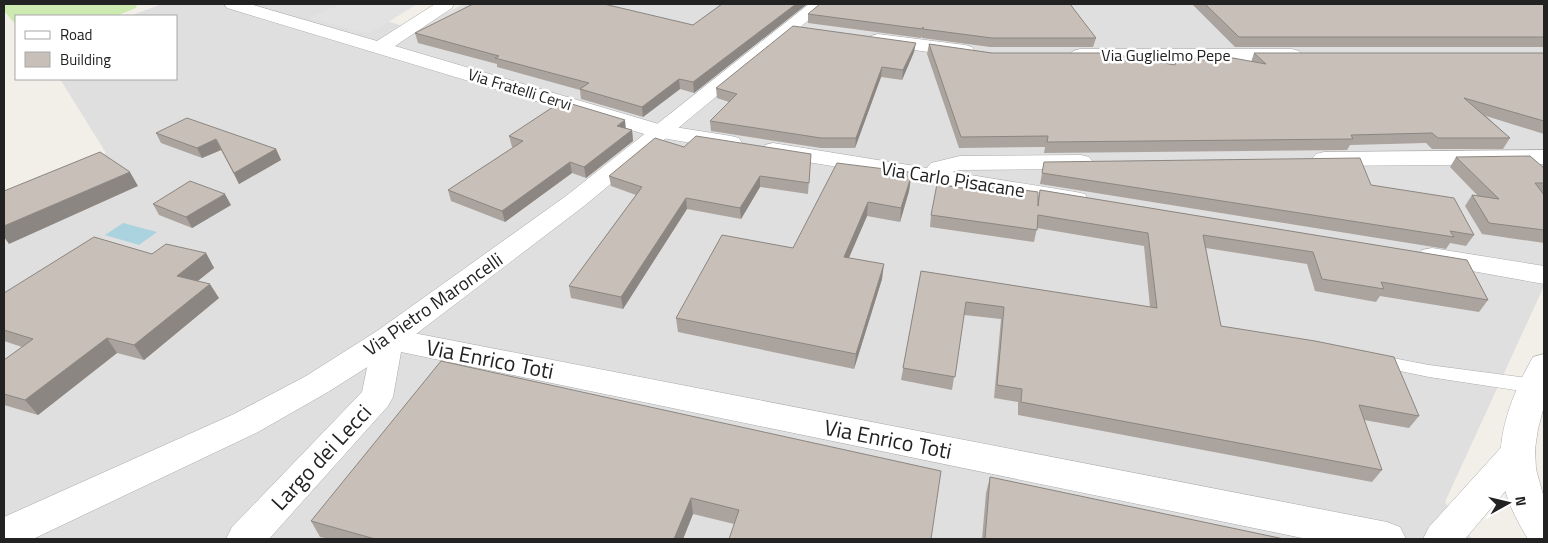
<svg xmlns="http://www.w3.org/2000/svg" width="1548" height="543" font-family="'Titillium Web',sans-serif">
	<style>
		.residential { fill: #e0dfdf }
		.grass { fill: #cdebb0 }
		.parking { fill: #e2e2e2 }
		.water { fill: #aad3df }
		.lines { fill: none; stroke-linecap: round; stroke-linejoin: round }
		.service-casing { stroke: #a9a9a9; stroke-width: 1 }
		.minor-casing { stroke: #a9a9a9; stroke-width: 1 }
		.tertiary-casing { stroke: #a9a9a9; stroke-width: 1 }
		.service { fill: #fff; fill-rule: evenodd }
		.minor { fill: #fff; fill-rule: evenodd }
		.tertiary { fill: #fff; fill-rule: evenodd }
		.wall { fill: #aba49e }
		.shaded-wall { fill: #8b8681 }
		.building { fill: #c7bfb8; stroke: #8b8681 }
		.labels { text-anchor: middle; stroke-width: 5; stroke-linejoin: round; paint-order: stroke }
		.far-street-label { font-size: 16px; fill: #222; stroke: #fff }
		.street-label { font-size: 19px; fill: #222; stroke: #fff }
		.near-street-label { font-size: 22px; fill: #222; stroke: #fff }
	</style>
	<rect width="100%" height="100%" fill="#f2efe9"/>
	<!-- residential -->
	<path class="residential" d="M162,4h178l-3,1 75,24 52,-25h1080v282l-99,216 27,37h-1468v-339l102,-47 -46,-74h116v-63h-46z"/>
	<!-- grass -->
	<path class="grass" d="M4,4h133l-1,4 -20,8h-100v9l-12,-14z"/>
	<!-- parking -->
	<path class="parking" d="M342,4h75l-48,30 -60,-16z"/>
	<!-- water -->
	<path class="water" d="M123,223l34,9 -18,13 -34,-10z"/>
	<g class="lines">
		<defs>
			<path id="service" d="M1377,355l52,10 106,14 6,2 3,5 -3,5 -6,2 -106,-16 -58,-12 -2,-4 2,-4z"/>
			<path id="minor" d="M224,4h26l127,37 58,-37h19l-2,4 -57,38 267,79 69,11 8,2 3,5 -3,5 -8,2 -80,-14 -424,-128z
				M878,34l87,11 7,2 2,4 -2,4 -7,2 -94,-13 -2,-4 2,-4z
				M1080,49h212l7,2 3,4 -3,4 -7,2h-212l-7,-2 -3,-4 3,-4z
				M773,143l154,25 4,-5 29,-7 121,-1 8,2 4,5 -4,5 -8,2 -121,1 -8,2 124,20 9,2 3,5 -3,5 -9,2 -311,-51 -3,-5 3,-5z
				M1544,150v14l-220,2 -8,-2 -4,-5 4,-5 8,-2z
				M1432,248l112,18v18l-122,-22 -3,-6 3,-6z
				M388,328l999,194 13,5 6,12h-99l-906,-187 -8,45 -5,9 -119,133h-43l6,-12 130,-135 11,-53 4,-8z
				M1518,438l12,4 5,10 -5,10 -65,77h-42l6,-12 77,-85z"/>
			<path id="tertiary" d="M809,4h19l-244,202 -185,141 -71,45 -70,40 -225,107h-29v-22l230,-103 72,-38 71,-45 189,-135z
				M1544,354v52l-6,23 -3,20 1,20 8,29v41h-16c-9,-15 -18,-31 -23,-49 -14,-43 6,-95 28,-133z"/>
		</defs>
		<!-- service casing -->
		<use href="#service" class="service-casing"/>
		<!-- minor casing -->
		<use href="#minor" class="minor-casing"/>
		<!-- tertiary casing -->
		<use href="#tertiary" class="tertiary-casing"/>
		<!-- service -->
		<use href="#service" class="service"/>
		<!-- minor -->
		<use href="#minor" class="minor"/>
		<!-- tertiary -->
		<use href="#tertiary" class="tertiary"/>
	</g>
	<!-- wall -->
	<path class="wall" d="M722,4h85l-113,89 -14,-4 -37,28 -62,-18 -1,-9 -83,-23v-3l-79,-21 -3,-10 278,-8z
		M1192,4h352v43h-309z
		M808,14l288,24 -3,9h-103l-68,-9 -1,-2v2l-113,-15z
		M929,44l63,9 183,12 3,-10 31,6 2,-7 40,8 3,-9h290v81l-58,-18 24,22 -7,11h-71l-6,-6 -76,2 -3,5 -303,3 1,-6 -86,1 -32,-94z
		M914,52l-12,28 -21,-3 -26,71h-34l-110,-17 -1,-10 19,-19 -12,-4 -1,-10z
		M626,129l6,1 1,11 -47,37 -14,-5 -67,49 -54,-21 -3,-11 66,-43h-2l-3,-11z
		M156,133l120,16 5,11 -42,24 -18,-34 -19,8 -41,-15z
		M684,147l126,18 -2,29 -48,-7 -19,32 -54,-10 -64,100 -52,-11 -2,-12 67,-91 -25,-9 -2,-10z
		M1456,157l88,11v75l-62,-9 -17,-28 7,-11 6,1 -28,-29z
		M1044,162l327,23 103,50 -8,11 -16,-3 -4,6 -406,-65z
		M909,177h2l-2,14 -9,31 -33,-6 -18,42 33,21 -28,90 -176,-37 -2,-14 117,-70z
		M980,184l58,15 2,-9 427,70 21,40 -9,12 -99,-16 -4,6 -61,-11 -8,-27 -101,-16 15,78 198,90 -10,12 -45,-8 18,50 -10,12 -354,-67v-13l-24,-4 7,-79 -37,-4 -12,75 -51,-10 20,-109 229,36 -6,-61 -107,-18 -3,14 -104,-15 1,-12 48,-24z
		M153,204l78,1 -39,23 -33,-13z
		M206,253l8,15 -16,13 21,17 -75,62 -27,-7 -79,62 -34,-10v-45l18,-13 -18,-6v-48l148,-39z
		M941,471l-207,53 -41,-10 -10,25h-353l-10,-2 -9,-16z
		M990,477l294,62h-302l4,-46z"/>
	<!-- shaded-wall -->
	<path class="shaded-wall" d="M796,4h11l-113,89 -1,-11z
		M916,43l-2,9 -12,28 1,-10z
		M882,67l-1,10 -26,71 1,-10z
		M679,79l1,10 -37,28 -1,-10z
		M625,120l1,10 -9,-4z
		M632,130l1,11 -47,37 -2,-11z
		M216,139l5,11 -19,8 -5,-10z
		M276,149l5,11 -42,24 -5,-11z
		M570,162l2,11 -67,49 -3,-11z
		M130,172l8,14 -129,58 -5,-7v-11z
		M760,176v11l-19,32 -1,-11z
		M911,177l-2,14 -9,31 1,-14z
		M225,194l6,11 -39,23 -6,-11z
		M686,198l1,11 -64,100 -2,-12z
		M868,202l-1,14 -24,55 1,-14z
		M206,253l8,15 -28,22 -9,-14z
		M884,264l-2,15 -28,90 2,-15z
		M210,284l9,14 -75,62 -10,-15z
		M107,338l10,15 -79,62 -13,-15z
		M691,498l2,16 -10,25h-9z"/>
	<!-- building -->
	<path class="building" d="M473,4h131l89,21 29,-21h74l-103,78 -14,-3 -37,28 -62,-18 9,-6 -94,-25 4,-2 -84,-23z
		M820,4h250l26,34h-104l-69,-9v-2l-1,2 -114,-15z
		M1205,4h339v33h-305z
		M793,26l123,17 -13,27 -21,-3 -26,71h-35l-111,-17 27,-27 -21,-6z
		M929,44l63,9h115l68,12 3,-10 32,6 1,-7 55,10 -12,-11h290v68l-80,-23 46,40h-72l-6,-5 -81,2 2,4 -306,3 1,-6 -87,1z
		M562,101l63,19 -8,6 15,4 -48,37 -14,-5 -68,49 -54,-21 75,-49 -14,-5z
		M187,118l89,31 -42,24 -18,-34 -19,9 -41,-15z
		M696,136l115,18 -2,29 -49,-7 -20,32 -54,-10 -65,99 -52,-11 73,-99 -33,-11 46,-38 29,9z
		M100,152l30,20 -126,54v-35z
		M1530,156l14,12v15h-9l9,12v35l-55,-7 -17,-28 27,4 -43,-42z
		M1360,158l11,27 83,13 20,37 -24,-4 4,6 -412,-64 2,-11z
		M837,163l72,9 -1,5h3l-10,31 -33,-6 -24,55 40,7 -28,90 -180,-36 46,-83 71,13z
		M190,181l35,13 -39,23 -33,-13z
		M937,184l42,7 1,-7 58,8v14l2,-16 427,70 21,40 -107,-18 3,7 -62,-10 -9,-27 -110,-17 18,91 94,15 79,16 25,59 -60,-11 23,65 -361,-68 1,-13 -25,-4 7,-78 -38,-5 -11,75 -52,-9 18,-97 236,37 -9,-75 -110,-18 -1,15 -106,-15z
		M94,237l58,17 14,-10 40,9 -29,23 33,8 -76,61 -27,-7 -82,62 -21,-6v-34l29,-21 -29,-9v-37z
		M441,361l500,110 -10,68h-202l10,-29 -48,-12 -17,41h-299l-64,-18z
		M990,477l294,62h-299z"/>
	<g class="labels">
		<!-- far-street labels -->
		<g class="far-street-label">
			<text x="1166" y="61">Via Guglielmo Pepe</text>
			<text transform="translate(520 89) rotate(17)" y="6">Via Fratelli Cervi</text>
		</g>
		<!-- street labels -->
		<g class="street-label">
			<text transform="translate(953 179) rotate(9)" y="7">Via Carlo Pisacane</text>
			<text transform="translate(433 304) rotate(-35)" y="7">Via Pietro Maroncelli</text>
		</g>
		<!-- near-street labels -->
		<g class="near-street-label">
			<text transform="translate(490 359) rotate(11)" y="8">Via Enrico Toti</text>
			<text transform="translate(888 439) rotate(11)" y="8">Via Enrico Toti</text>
			<text transform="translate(321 457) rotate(-47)" y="8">Largo dei Lecci</text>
		</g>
	</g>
	<!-- border -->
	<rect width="1548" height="543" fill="none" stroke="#222222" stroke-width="10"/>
	<!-- legend -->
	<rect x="15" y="15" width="162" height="65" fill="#ffffff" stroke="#a7a7a7"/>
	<rect x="25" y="31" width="25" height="8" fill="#ffffff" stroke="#a7a7a7"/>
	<text x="60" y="40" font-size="15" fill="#222222">Road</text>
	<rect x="25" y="52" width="25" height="15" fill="#c7bfb8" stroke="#a7a7a7"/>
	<text x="60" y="65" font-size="15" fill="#222222">Building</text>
	<!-- north arrow -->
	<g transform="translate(1508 503) rotate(82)" stroke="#ffffff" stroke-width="4" paint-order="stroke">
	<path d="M0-4L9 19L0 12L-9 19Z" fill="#222222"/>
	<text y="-8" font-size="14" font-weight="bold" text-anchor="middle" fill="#222222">N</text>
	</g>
</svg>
